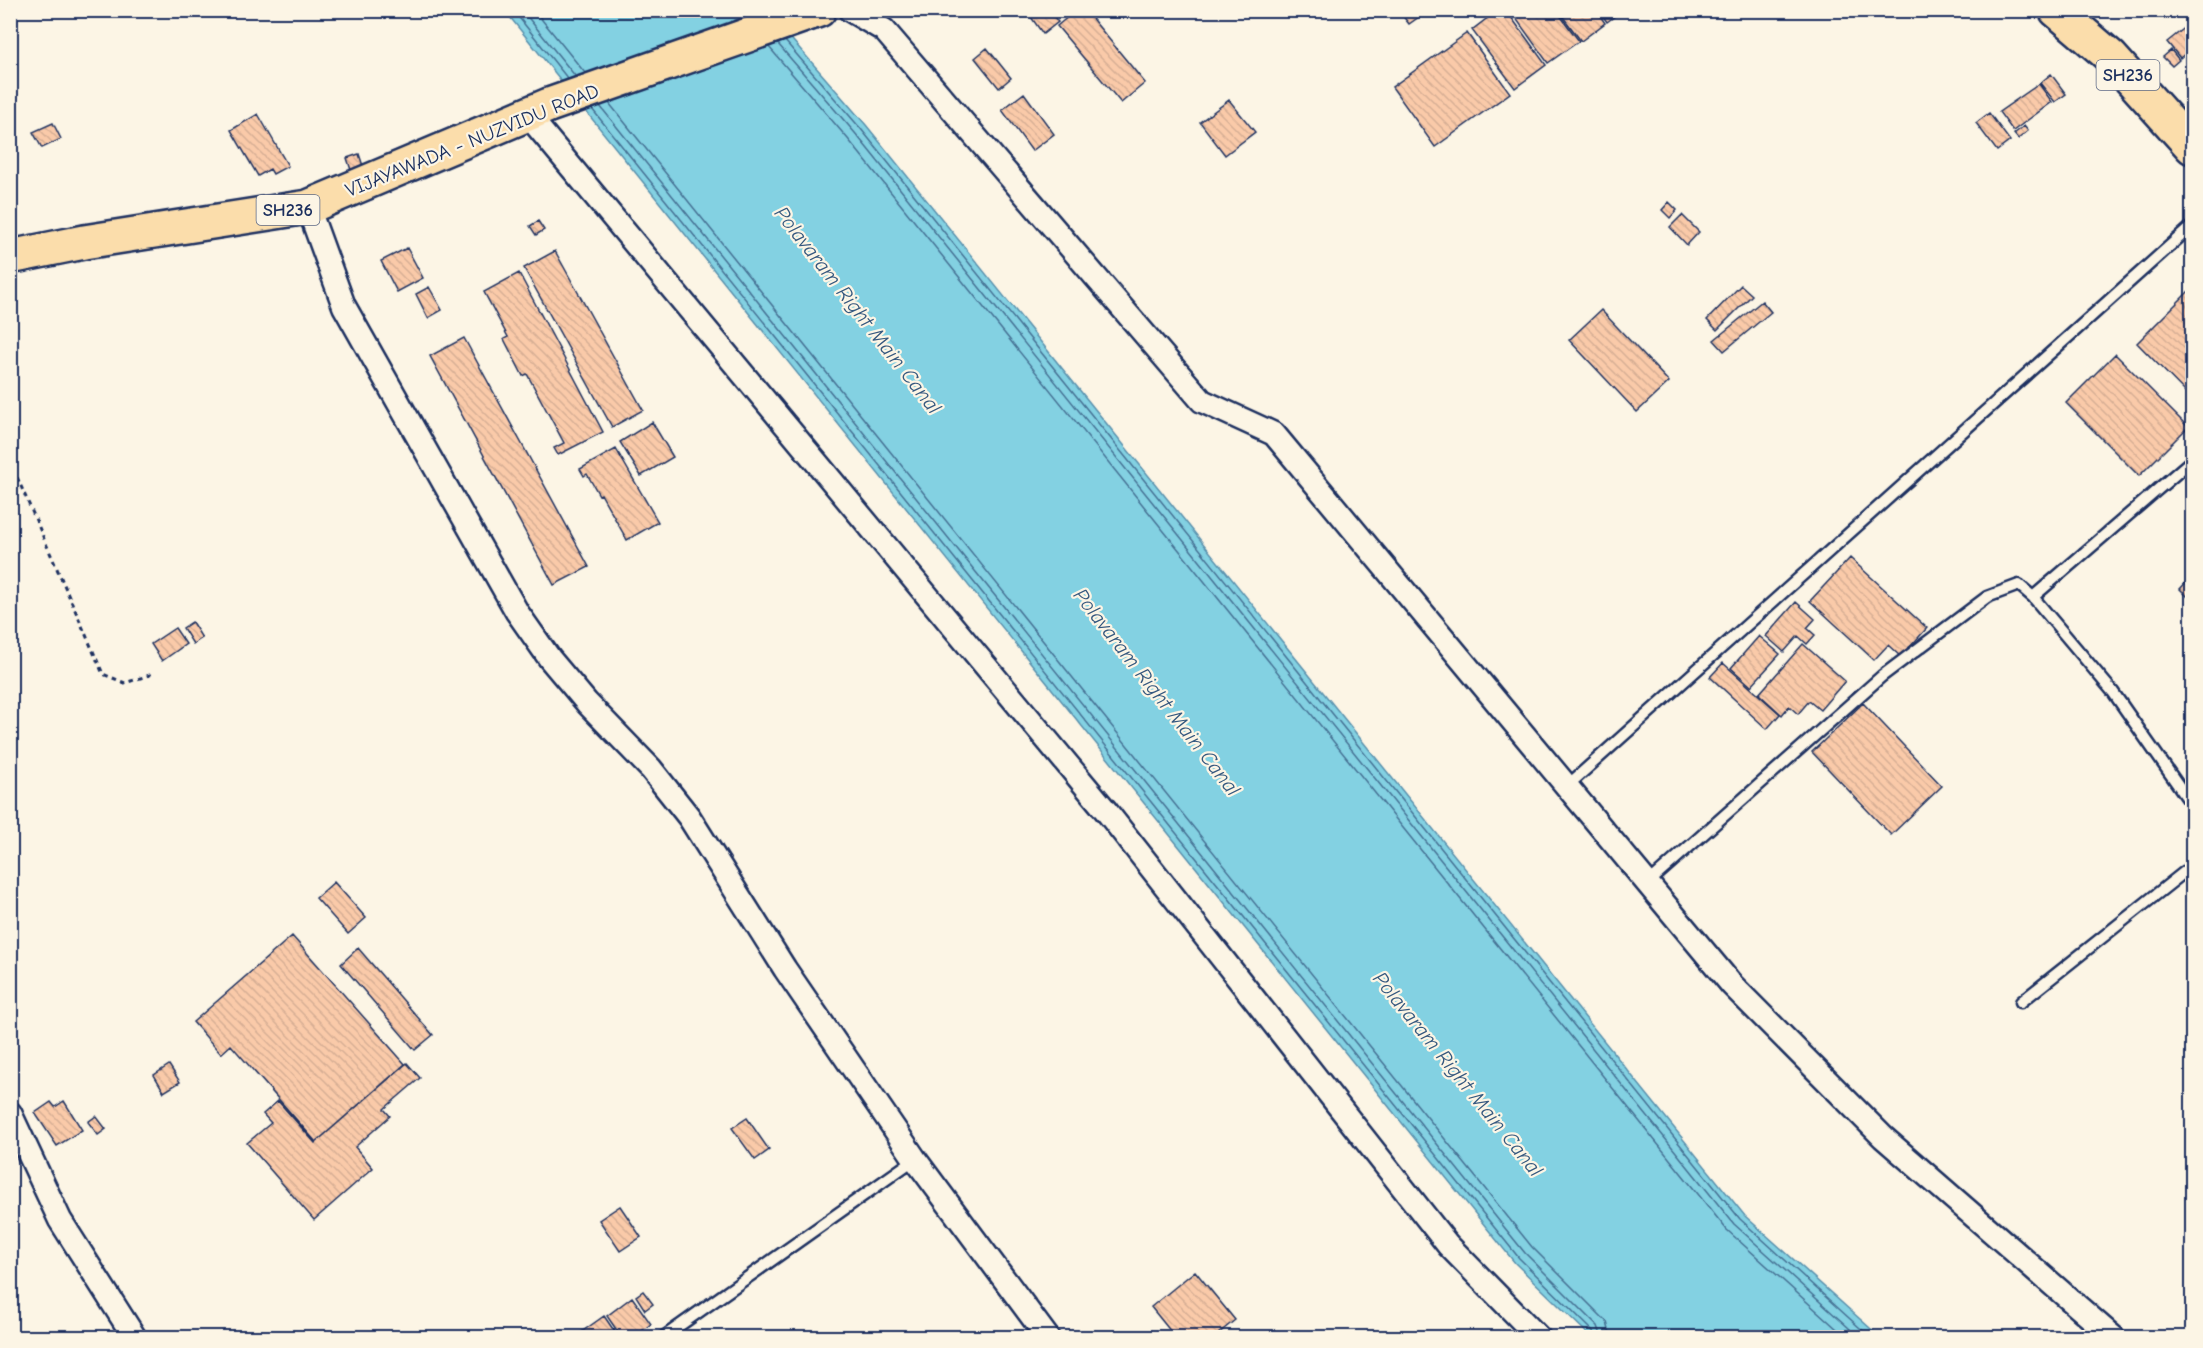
<svg xmlns="http://www.w3.org/2000/svg" width="2203" height="1348" font-family="'Comic Neue',sans-serif">
	<style>
		.water { fill: #83d1e2; stroke: #5990ad; stroke-width: 1.5 }
		.lines { fill: none; stroke-linecap: round; stroke-linejoin: round }
		.shore { stroke: #457093; stroke-width: 1.5 }
		.building { fill: url(#building-back-hatch); stroke: #1b2f5e; stroke-width: 1.5 }
		.lane-casing { stroke: #1b2f5e; stroke-width: 15 }
		.street-casing { stroke: #1b2f5e; stroke-width: 27 }
		.primary-casing { stroke: #1b2f5e; stroke-width: 38 }
		.path { stroke: #1b2f5e; stroke-width: 3; stroke-dasharray: 4.5 4.5; stroke-linecap: butt }
		.lane { stroke: #fcf5e5; stroke-width: 10 }
		.street { stroke: #fcf5e5; stroke-width: 22 }
		.primary { stroke: #fbddab; stroke-width: 33 }
		.labels { text-anchor: middle; stroke-width: 4.5; stroke-linejoin: round; paint-order: stroke }
		.shield { fill: #fcf5e5; stroke: #5e6a86; stroke-width: 1.5 }
		.shield-label { font-size: 18px; font-weight: bold; fill: #1b2f5e }
		.street-label { font-size: 20px; fill: #1b2f5e; stroke: #fcf5e5 }
		.water-label { font-size: 21px; font-style: italic; fill: #35587f; stroke: #fcf5e5 }
	</style>
	<defs>
		<pattern id="building-back-hatch" width="6" height="6" patternUnits="userSpaceOnUse" patternTransform="scale(1.5)"><rect width="6" height="6" fill="#facaa9"/><path d="M-1 5l2 2M0 0l6 6M5-1l2 2" fill="none" stroke="#d6ae94"/></pattern>
	</defs>
	<rect width="100%" height="100%" fill="#fcf5e5"/>
	<filter id="ink" filterUnits="userSpaceOnUse"><feTurbulence type="fractalNoise" baseFrequency=".0167" numOctaves="2"/><feDisplacementMap in="SourceGraphic" scale="12" xChannelSelector="R" yChannelSelector="G"/><feConvolveMatrix kernelMatrix="1 2 1 2 8 2 1 2 1" color-interpolation-filters="sRGB"/></filter>
	<g filter="url(#ink)">
		<!-- water -->
		<path class="water" d="M505,11h262l99,114 879,1091 135,121h-289l-76,-74z"/>
		<g class="lines">
			<!-- shore -->
			<path class="shore" d="M513,10l55,69
				M522,10l54,67
				M534,10l51,63
				M785,41l76,88 879,1090 131,119
				M778,44l77,89 879,1091 126,114
				M769,47l79,92 879,1091 120,108
				M609,103l923,1144 75,75 4,16
				M600,106l925,1147 73,73 4,12
				M592,109l927,1149 74,73 2,7"/>
		</g>
		<!-- building -->
		<path class="building" d="M1026,10h23l9,12 -15,12z
			M1076,10h9l60,73 -24,20 -64,-77z
			M1398,10h27l1,2 -17,12z
			M1498,10h8l40,55 -31,23 -43,-58z
			M1510,10h46l23,31 -31,22z
			M1558,10h38l9,13 -24,18z
			M1599,10h24l-16,12z
			M2192,22v26l-12,10 -13,-16z
			M1467,33l43,60 -75,54 -43,-60z
			M987,48l24,30 -12,10 -24,-30z
			M2171,50l8,10 -7,6 -9,-9z
			M2051,74l15,20 -11,8 -15,-19z
			M2039,84l13,18 -39,29 -14,-19z
			M1024,93l30,41 -22,17 -30,-41z
			M1229,100l26,32 -30,23 -25,-33z
			M1989,113l21,28 -13,10 -21,-28z
			M258,114l30,52 -15,8 -3,-5 -12,7 -27,-46z
			M53,123l8,16 -19,9 -9,-16z
			M2024,126l4,5 -10,8 -4,-5z
			M359,154l4,12 -12,4 -4,-12z
			M1669,202l8,8 -7,8 -8,-8z
			M1682,215l17,17 -12,13 -17,-18z
			M538,221l6,9 -8,5 -6,-9z
			M407,248l16,30 -26,14 -16,-31z
			M555,251l88,159 -31,17 -88,-159z
			M519,273l84,159 -45,23 -4,-7 10,-5 -37,-69 -4,2 -19,-37 4,-2 -24,-45z
			M1741,285l11,10 -35,35 -10,-10z
			M429,287l13,23 -14,8 -12,-24z
			M2192,288v111l-55,-56z
			M1762,301l9,11 -47,39 -10,-11z
			M1601,310l68,72 -32,30 -68,-72z
			M464,338l125,229 -35,18 -124,-229z
			M2115,354l73,73 -49,49 -73,-73z
			M652,422l21,35 -32,19 -21,-34z
			M616,449l42,73 -31,18 -26,-46 -2,1 -12,-21 -3,2 -4,-7z
			M1850,558l77,70 -26,29 -13,-12 -14,15 -64,-59z
			M2192,576v25l-12,-12z
			M1796,602l19,17 -8,9 8,7 -8,9 -9,-8 -14,16 -18,-16z
			M192,622l10,16 -9,6 -10,-16z
			M175,628l11,16 -24,17 -11,-17z
			M1759,636l21,18 -29,32 -20,-18z
			M1803,644l42,37 -25,29 -11,-9 -11,13 -9,-8 -7,9 -23,-21z
			M1723,663l57,51 -13,15 -57,-52z
			M1863,703l79,83 -51,49 -79,-83z
			M334,882l32,36 -18,16 -32,-36z
			M292,936l113,128 -89,78 -85,-97 -10,9 -28,-32z
			M358,948l75,87 -18,15 -74,-86z
			M407,1063l13,15 -36,31 6,7 -35,31 18,21 -59,52 -67,-77 24,-20 -8,-9 15,-13 37,42z
			M169,1065l11,17 -16,10 -10,-17z
			M64,1101l18,29 -25,16 -22,-33 16,-11 4,5z
			M96,1116l10,13 -8,6 -10,-13z
			M747,1118l22,32 -14,10 -23,-32z
			M620,1206l21,31 -21,14 -21,-31z
			M1195,1271l40,49 -22,18h-37l-25,-31z
			M643,1291l10,13 -8,6 -9,-14z
			M632,1297l19,27 -19,14h-10l-15,-22z
			M604,1316l15,22h-46z"/>
		<g class="lines">
			<defs>
				<path id="lane" d="M2033,597l159,-137
					M1566,787l626,-561
					M1647,884l235,-208 105,-79 32,-12 14,12 80,95 79,113
					M2021,1002l171,-136
					M662,1338l253,-179"/>
				<path id="street" d="M850,10l34,20 318,371 72,33 458,551 151,152 231,201
					M527,114l580,698 341,433 91,93
					M308,207l36,99 173,306 33,47 37,44 64,66 38,48 96,152 130,190 133,179
					M10,1113l50,107 75,118"/>
				<path id="primary" d="M2056,10l55,47 81,90
					M10,257l74,-15 224,-35 241,-102 270,-95"/>
			</defs>
			<!-- lane casing -->
			<use href="#lane" class="lane-casing"/>
			<!-- street casing -->
			<use href="#street" class="street-casing"/>
			<!-- primary casing -->
			<use href="#primary" class="primary-casing"/>
			<!-- path -->
			<path class="path" d="M10,461l93,213 22,9 28,-9"/>
			<!-- lane -->
			<use href="#lane" class="lane"/>
			<!-- street -->
			<use href="#street" class="street"/>
			<!-- primary -->
			<use href="#primary" class="primary"/>
		</g>
	</g>
	<g class="labels">
		<!-- shield labels -->
		<g class="shield">
			<rect x="2096.5" y="60" width="63" height="30" rx="4.5"/>
			<rect x="256.5" y="195" width="63" height="30" rx="4.5"/>
		</g>
		<g class="shield-label">
			<text x="2128" y="81">SH236</text>
			<text x="288" y="216">SH236</text>
		</g>
		<!-- street labels -->
		<g class="street-label">
			<text transform="translate(472 140) rotate(-22)" y="7">VIJAYAWADA - NUZVIDU ROAD</text>
		</g>
		<!-- water labels -->
		<g class="water-label">
			<text transform="translate(858 310) rotate(52)" y="7">Polavaram Right Main Canal</text>
			<text transform="translate(1157 692) rotate(52)" y="7">Polavaram Right Main Canal</text>
			<text transform="translate(1458 1074) rotate(51)" y="7">Polavaram Right Main Canal</text>
		</g>
	</g>
	<!-- margin -->
	<rect width="2203" height="1348" fill="none" stroke="#fcf5e5" stroke-width="36"/>
	<rect x="18" y="18" width="2167" height="1312" fill="none" stroke="#1b2f5e" stroke-width="2" filter="url(#ink)"/>
</svg>
